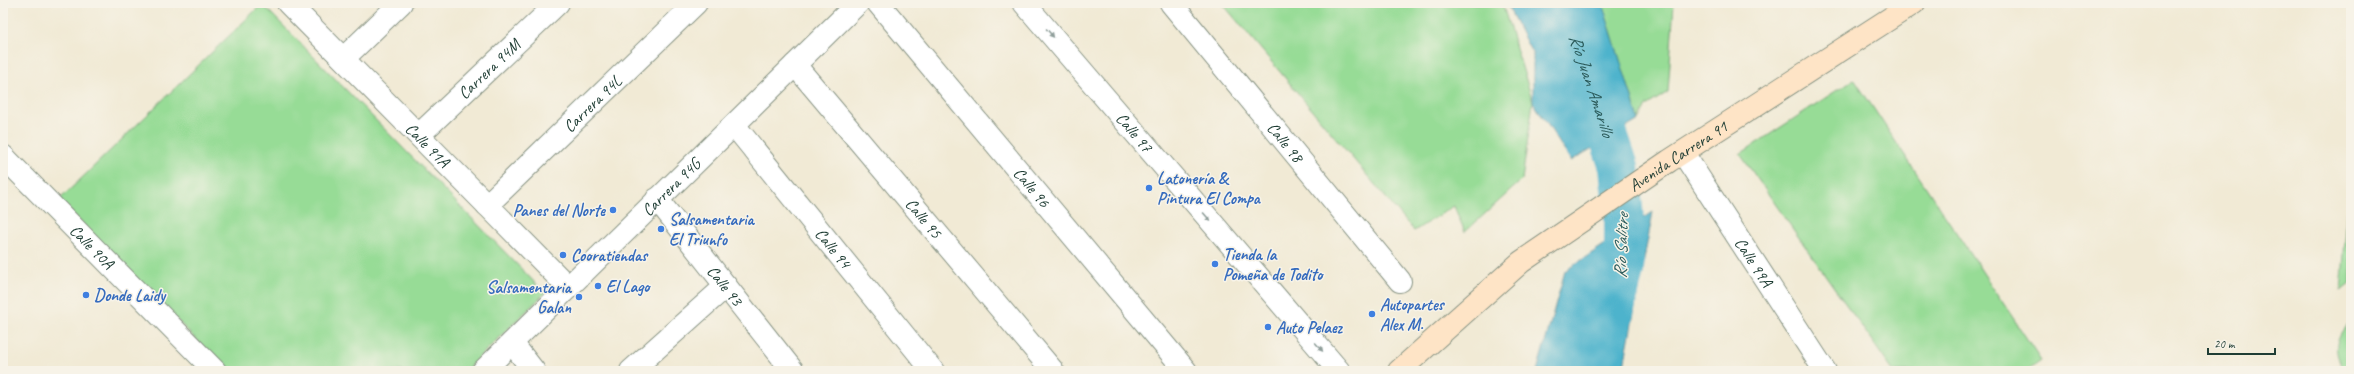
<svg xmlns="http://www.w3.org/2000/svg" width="2354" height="374" font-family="Caveat,sans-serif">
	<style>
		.green { fill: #97dc96; stroke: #5b8c65 }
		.water { fill: #4db3cc; stroke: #367880 }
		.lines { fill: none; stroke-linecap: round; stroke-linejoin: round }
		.river { stroke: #4db3cc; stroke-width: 40 }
		.street-casing { stroke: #889484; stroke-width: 24 }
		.secondary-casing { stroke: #889484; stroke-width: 24 }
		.street { stroke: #fff; stroke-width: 22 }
		.secondary { stroke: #fee4c6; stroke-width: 22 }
		.oneway { fill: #8f9e9a }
		.shop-dot { fill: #3f7fe0; stroke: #f7f3e8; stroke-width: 1.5 }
		.labels { text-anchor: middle; stroke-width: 3; stroke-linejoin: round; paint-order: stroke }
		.street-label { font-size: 17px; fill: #1f3d34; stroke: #f7f3e8 }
		.shop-label { font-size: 17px; font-weight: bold; fill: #366cbe; stroke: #f7f3e8; text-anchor: start }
		.water-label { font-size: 18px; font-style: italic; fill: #2a5a5a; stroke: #f7f3e8 }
	</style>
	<rect width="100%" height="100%" fill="#f7f3e8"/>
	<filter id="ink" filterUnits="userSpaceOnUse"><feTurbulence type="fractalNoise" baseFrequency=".025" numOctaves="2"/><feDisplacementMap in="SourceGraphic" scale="8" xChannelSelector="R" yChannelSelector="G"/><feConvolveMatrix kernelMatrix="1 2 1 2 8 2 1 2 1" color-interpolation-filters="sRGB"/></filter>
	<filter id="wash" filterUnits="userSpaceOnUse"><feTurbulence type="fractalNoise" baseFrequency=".012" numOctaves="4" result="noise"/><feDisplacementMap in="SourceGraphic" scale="16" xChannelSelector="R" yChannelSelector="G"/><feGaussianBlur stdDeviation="0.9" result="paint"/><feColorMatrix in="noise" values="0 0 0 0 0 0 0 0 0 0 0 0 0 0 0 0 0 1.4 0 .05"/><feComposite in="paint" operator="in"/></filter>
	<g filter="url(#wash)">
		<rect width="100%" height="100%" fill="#f1ead5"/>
		<!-- green -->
		<path class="green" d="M1222,3h280l31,99 -11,78 -57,52 -11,-26 -40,25z
			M1602,3h72l-6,89 -22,14 -7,14z
			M262,4l283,289 -80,78h-238l-168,-171z
			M1854,79l187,281 -15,11h-133l-153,-217z
			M2351,168v115l-10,8z
			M2351,321v50h-5c-15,-19 -11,-35 5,-50z"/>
		<!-- water -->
		<path class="water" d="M1506,3h96l37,117 -68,41 -38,-59v-47z
			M1653,212l-30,159h-86l28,-100z"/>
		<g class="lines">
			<!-- river -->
			<path class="river" id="s1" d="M1564,3l55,164 5,51v52l-24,101"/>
		</g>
	</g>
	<g filter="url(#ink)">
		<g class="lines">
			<defs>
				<g id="street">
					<path id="s2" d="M288,3l280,284"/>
					<path id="s3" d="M878,3l308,368"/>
					<path id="s4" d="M1024,3l315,368"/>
					<path id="s5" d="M1171,3l229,278"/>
					<path d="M344,58l57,-55"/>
					<path id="s6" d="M795,65l258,306"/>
					<path id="s7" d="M734,125l199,246"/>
					<path id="s8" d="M419,135l139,-132"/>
					<path id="s9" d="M1683,153l142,218"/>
					<path id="s10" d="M3,156l212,215"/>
					<path id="s11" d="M657,199l136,172"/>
					<path id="s12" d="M487,205l209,-202"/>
					<path d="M512,343l22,28"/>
					<path id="s13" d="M483,371l375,-368"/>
					<path d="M631,371l95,-85"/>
				</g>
				<g id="secondary">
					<path id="s14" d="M1399,371l122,-109 148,-101 245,-158"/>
				</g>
			</defs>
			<!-- street casing -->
			<use href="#street" class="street-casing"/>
			<!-- secondary casing -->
			<use href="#secondary" class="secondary-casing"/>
			<!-- street -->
			<use href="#street" class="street"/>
			<!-- secondary -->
			<use href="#secondary" class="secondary"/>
		</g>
		<!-- one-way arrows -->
		<defs><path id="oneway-solid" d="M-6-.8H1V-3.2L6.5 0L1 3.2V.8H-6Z"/></defs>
		<g class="oneway">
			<use href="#oneway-solid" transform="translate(1050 33) rotate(49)"/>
			<use href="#oneway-solid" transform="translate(1207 217) rotate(49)"/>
			<use href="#oneway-solid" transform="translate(1319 347) rotate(49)"/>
		</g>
	</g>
	<!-- markers -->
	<g class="shop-dot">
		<circle cx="1149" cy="188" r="4"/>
		<circle cx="613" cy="210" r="4"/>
		<circle cx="661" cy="229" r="4"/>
		<circle cx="563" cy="255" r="4"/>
		<circle cx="1215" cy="264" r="4"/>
		<circle cx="598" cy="286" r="4"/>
		<circle cx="86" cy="295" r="4"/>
		<circle cx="579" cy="297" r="4"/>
		<circle cx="1372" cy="314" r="4"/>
		<circle cx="1268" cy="327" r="4"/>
	</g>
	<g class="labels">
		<!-- street labels -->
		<g class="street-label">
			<text dy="6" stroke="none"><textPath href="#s8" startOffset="96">Carrera 94M</textPath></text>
			<text dy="6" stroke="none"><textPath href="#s12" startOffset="146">Carrera 94L</textPath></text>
			<text dy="6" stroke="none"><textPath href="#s4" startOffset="170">Calle 97</textPath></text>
			<text dy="6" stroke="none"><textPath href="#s5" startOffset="180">Calle 98</textPath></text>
			<text dy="6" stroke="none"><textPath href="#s2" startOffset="199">Calle 91A</textPath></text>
			<text dy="6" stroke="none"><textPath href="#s14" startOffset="353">Avenida Carrera 91</textPath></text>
			<text dy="6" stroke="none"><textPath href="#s13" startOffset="263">Carrera 94G</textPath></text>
			<text dy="6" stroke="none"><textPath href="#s3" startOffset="240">Calle 96</textPath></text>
			<text dy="6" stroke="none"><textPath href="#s6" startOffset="200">Calle 95</textPath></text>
			<text dy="6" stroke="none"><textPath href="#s10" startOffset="127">Calle 90A</textPath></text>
			<text dy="6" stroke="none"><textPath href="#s7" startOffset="158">Calle 94</textPath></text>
			<text dy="6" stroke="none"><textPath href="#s9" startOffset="130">Calle 99A</textPath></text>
			<text dy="6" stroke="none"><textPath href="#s11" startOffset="110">Calle 93</textPath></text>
		</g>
		<!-- shop labels -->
		<g class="shop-label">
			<text x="1157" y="184">Latonería &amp;<tspan x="1157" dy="20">Pintura El Compa</tspan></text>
			<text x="605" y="216" text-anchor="end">Panes del Norte</text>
			<text x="669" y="225">Salsamentaria<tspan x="669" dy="20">El Triunfo</tspan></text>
			<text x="1223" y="260">Tienda la<tspan x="1223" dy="20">Pomeña de Todito</tspan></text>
			<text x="571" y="261">Cooratiendas</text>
			<text x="606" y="292">El Lago</text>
			<text x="571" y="293" text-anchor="end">Salsamentaria<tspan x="571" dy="20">Galan</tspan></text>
			<text x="94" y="301">Donde Laidy</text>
			<text x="1380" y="310">Autopartes<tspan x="1380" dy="20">Alex M.</tspan></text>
			<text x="1276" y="333">Auto Pelaez</text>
		</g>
		<!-- water labels -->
		<g class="water-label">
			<text dy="6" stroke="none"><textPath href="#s1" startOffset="87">Río Juan Amarillo</textPath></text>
			<text transform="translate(1621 246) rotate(-88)" y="6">Río Salitre</text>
		</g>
	</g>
	<!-- margin -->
	<rect width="2354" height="374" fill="none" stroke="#f7f3e8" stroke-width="16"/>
	<!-- scale -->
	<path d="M2208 348v6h67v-6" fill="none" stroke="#1f3d34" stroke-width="2"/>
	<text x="2214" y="348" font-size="12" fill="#1f3d34" stroke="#f7f3e8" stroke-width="3" paint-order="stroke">20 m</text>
</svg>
